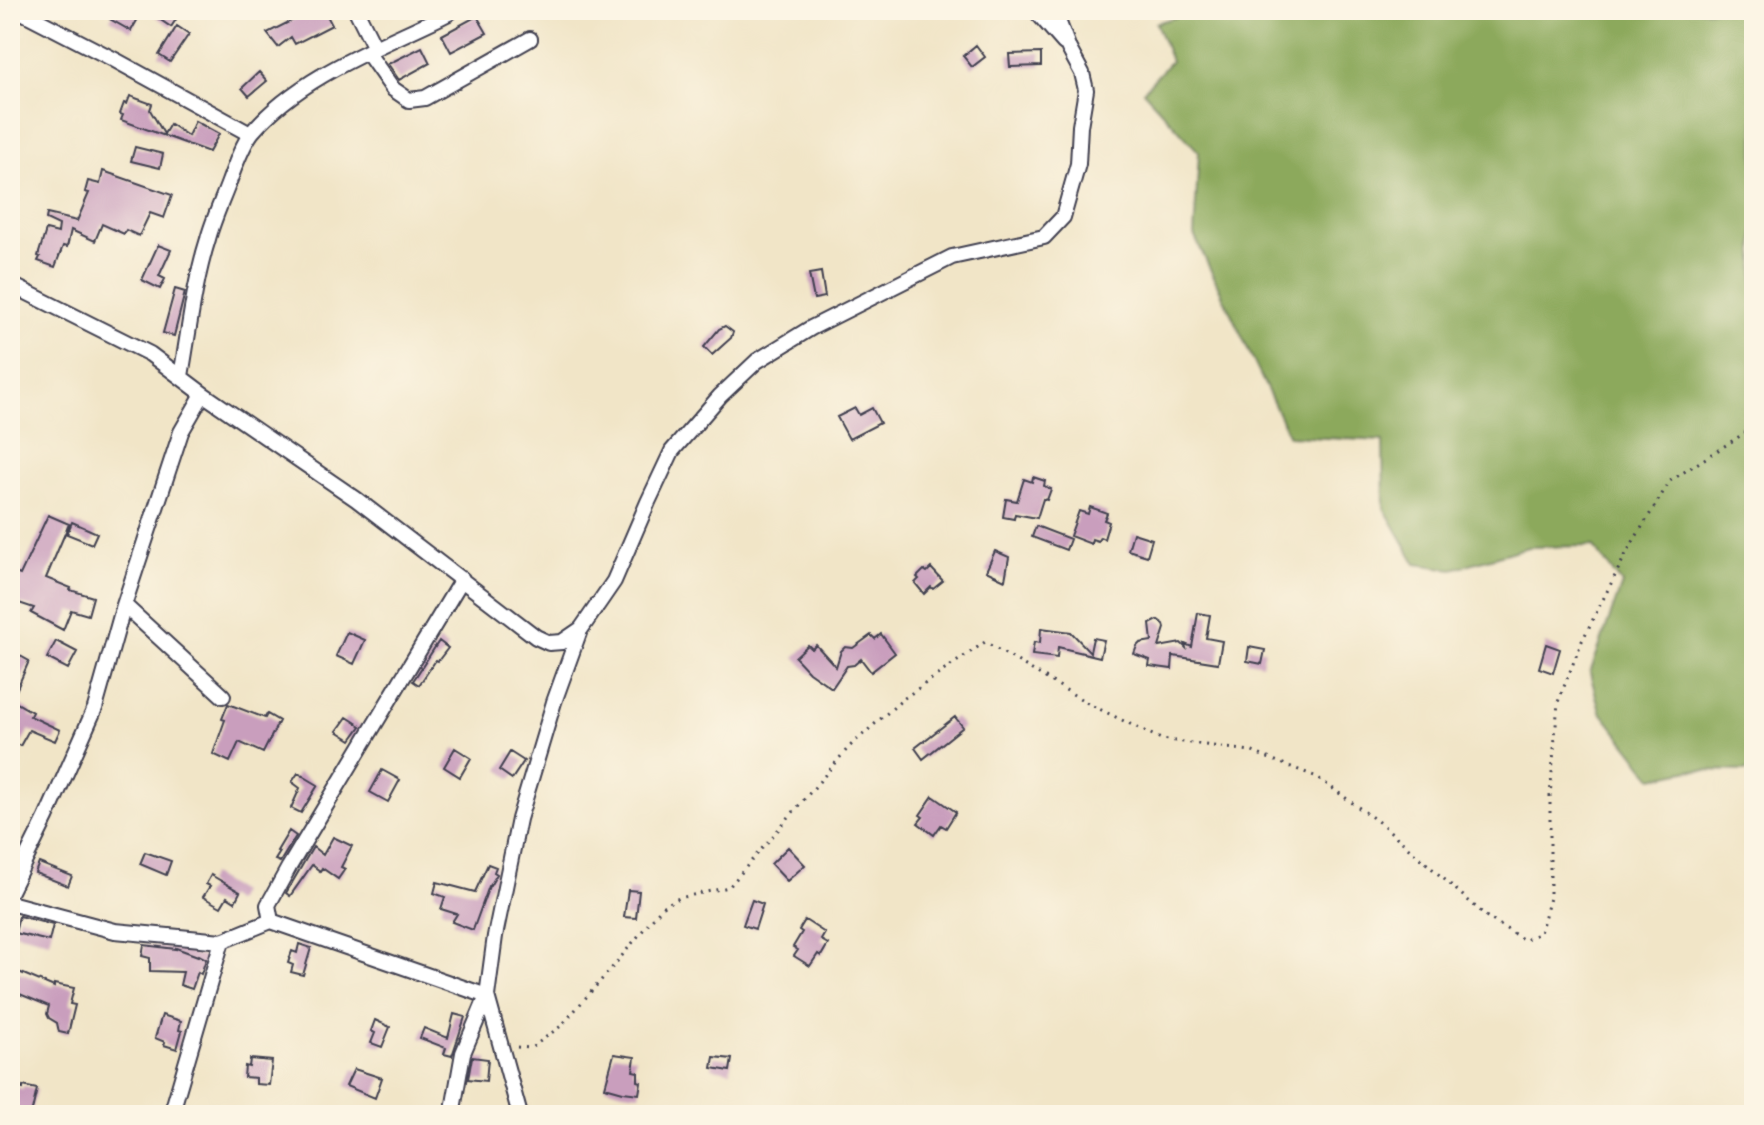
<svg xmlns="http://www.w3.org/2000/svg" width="1764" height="1125" font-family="'Balsamiq Sans',sans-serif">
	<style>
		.forest { fill: #8ca95b; stroke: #57664b; stroke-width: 2 }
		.building { fill: #c99ebd }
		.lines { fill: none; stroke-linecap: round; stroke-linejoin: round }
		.minor-casing { stroke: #413f50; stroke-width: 18 }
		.path { stroke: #413f50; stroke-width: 3; stroke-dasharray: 2 6; stroke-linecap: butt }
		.minor { stroke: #fff; stroke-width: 14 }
	</style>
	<rect width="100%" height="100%" fill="#fcf5e5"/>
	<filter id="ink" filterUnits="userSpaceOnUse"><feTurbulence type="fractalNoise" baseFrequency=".0125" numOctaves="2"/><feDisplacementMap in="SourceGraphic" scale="16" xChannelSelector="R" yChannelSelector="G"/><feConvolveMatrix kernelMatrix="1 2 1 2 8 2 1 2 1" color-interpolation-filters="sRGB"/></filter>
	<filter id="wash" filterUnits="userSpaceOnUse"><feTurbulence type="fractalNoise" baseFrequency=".006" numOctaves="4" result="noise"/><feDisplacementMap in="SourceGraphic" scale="32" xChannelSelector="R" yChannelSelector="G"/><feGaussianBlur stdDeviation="1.8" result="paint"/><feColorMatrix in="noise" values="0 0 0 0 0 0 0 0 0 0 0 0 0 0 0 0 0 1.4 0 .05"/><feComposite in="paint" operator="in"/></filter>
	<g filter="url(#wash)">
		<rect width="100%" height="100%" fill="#f1e5c7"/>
		<!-- forest -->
		<path class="forest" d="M1200,10h554v761l-64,-1 -37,8 -53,-67 -10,-38 32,-89 -29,-38 -65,1 -75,22 -37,-5 -32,-56 -1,-67 -94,-5 -95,-201 5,-83 -56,-61 28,-30 -15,-38z"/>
		<g id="blocks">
			<!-- building -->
			<path class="building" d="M115,10h28l-12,21 -21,-12z
				M146,10h36l-11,17z
				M305,10h2l4,6 13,-6 8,15 -37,19 -4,-7 -13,10 -11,-14 30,-15 -1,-3z
				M477,16l10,17 -36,19 -9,-17z
				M177,26l12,8 -19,28 -11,-7z
				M976,45l9,12 -13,10 -9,-11z
				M422,47l8,16 -31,17 -11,-16z
				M1041,53v13l-31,1 -1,-13z
				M259,72l8,9 -18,15 -7,-8z
				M130,96l22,8 -2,6 14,24 6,-10 18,12 7,-15 24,13 -10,18 -88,-32 2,-5 -3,-1 4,-11 3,1z
				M135,147l28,7 -3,14 -29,-7z
				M103,171l69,24 -8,23 -14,-5 -11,23 -13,-6 -2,4 -22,-10 -7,17 -24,-11 -4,17 -4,-1 -8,21 -17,-6 2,-4 -2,-1 8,-26 12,3 1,-8 -13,-6 1,-5 30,7 12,-28 -4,-1 3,-11 12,3z
				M158,245l13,5 -12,26 6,3 -5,10 -18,-9z
				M821,272l4,25 -11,2 -5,-25z
				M175,289l10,3 -11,44 -11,-3z
				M725,326l8,6 -2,6 -19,17 -8,-8 15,-18z
				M855,408l4,7 13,-7 8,15 -31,16 -12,-22z
				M1033,477l12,4 -1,5 7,3 -4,11 -4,-1 -6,19 -22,-4 -1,5 -11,-2 3,-18 11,2 7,-22 8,3z
				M1090,507l17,6 -3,7 5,2 -5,17 -4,-2 -2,4 -6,-2 -1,5 -21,-8 9,-25 9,3z
				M48,515l21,9 -23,54 25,10 -1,2 23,7 -5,18 -17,-5 -8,20 -32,-17 3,-5 -24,-8v-29l10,4z
				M72,522l25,11 -5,11 -25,-10z
				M1036,526l34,13 -4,11 -34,-13z
				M1133,533l19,6 -5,17 -19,-6z
				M995,551l14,6 -4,23 -19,-9z
				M931,568l12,13 -10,8 -2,-2 -7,7 -9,-11 4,-4 -2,-2 7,-7 3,2z
				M1198,613l12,2 -4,23 16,3 -4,22 -45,-7 -1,13 -23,-3 1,-6 -16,-6 3,-8 3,-3 12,-2 -2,-17 8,-4 6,4 1,4 -6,19 22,-4 5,5 -1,-4 7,3z
				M1041,628l30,4 19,20 3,-14 11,2 -4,17 -42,-10 -1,11 -25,-3 2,-13 6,1z
				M347,632l18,8 -11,24 -18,-8z
				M881,634l14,19 -24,19 -10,-13 -7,6 -7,1 -15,22 -23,-16 -14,-15 13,-12 4,4 4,-4 20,22 5,-16 4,-4 8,1 18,-13 4,4z
				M56,641l21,11 -9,17 -21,-11z
				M439,641l9,7 -10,13 -2,-1 -17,25 -6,-4z
				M1546,644l14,5 -7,24 -14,-5z
				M1249,647l16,3 -3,14 -15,-3z
				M15,653l14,8 -17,39 20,12 -2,4 30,14 -5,11 -26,-11 -9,16 -10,-6v-78z
				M228,704l37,14 2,-4 12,7 -16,32 -24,-11 -9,20 -17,-8 12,-34 -3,-1z
				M347,717l14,9 -10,14 -14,-9z
				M955,717l8,10 -40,32 -8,-11z
				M455,748l16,10 -11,19 -16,-10z
				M510,752l14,9 -12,18 -13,-9z
				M382,770l18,10 -12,22 -18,-10z
				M298,773l20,12 -17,28 -10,-5 9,-20 -8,-6z
				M933,796l23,16 -10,16 -5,-3 -7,10 -16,-12 5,-6 -3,-2z
				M289,831l7,5 -16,26 -5,-2 5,-8 -3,-1z
				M333,837l19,9 -11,21 4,2 -7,10 -16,-11 -2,3 -8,-6 -22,31 -4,-3 27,-46 10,8z
				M788,847l17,18 -18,16 -16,-17z
				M145,852l26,9 -5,14 -26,-11z
				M39,863l33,13 -4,10 -33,-13z
				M488,864l8,3 -2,5 3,2 -7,12h-1l-16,44 -21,-8 5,-8 -16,-5 4,-12 -11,-4 3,-11 38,10z
				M211,875l29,17 -5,10 -8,-5 -6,10 -18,-10 7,-11 -4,-2z
				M628,890l11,1 -3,27 -12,-1z
				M752,900l11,4 -8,25 -12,-4z
				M19,916l34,9 -4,16 -34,-8z
				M805,920l20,13 -4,7 7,4 -7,12 -3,-2 -8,12 -16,-10 4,-6 -5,-3 9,-15 -3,-2z
				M299,944l12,4 -8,27 -12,-3 2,-7 -5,-2 4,-12 5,2z
				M144,945l32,4v-1l22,8 1,-1 7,4 -5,15 -3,-2 -6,17 -12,-4 3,-13 -33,-1v-13l-8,-2z
				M14,970l40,17v-3l20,4 -4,16 5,1 -7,29 -9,-2 -2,-9 -8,-5 -2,-4 2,-8 -39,-16v-9z
				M454,1014l11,3 -13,39 -8,-2 2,-6 -26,-10 4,-10 24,10z
				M162,1015l19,6 -2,9 3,1 -5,18 -13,-4 1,-3 -10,-4z
				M375,1020l15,7 -8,20 -11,-4 4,-10 -4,-2z
				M614,1054l21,3 -2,14 5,1v9l3,1 -2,12 -16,-2 -18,-5z
				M472,1057l16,2 -2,22 -18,-2z
				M714,1057l18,2 -2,12 -18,-3z
				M250,1059l22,2 -3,24 -13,-1v-6l-12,-1 1,-11 4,1z
				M354,1069l28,9 -7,20 -29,-12z
				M10,1086l13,3v-3l14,3 -6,26h-21z"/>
		</g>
	</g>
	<g filter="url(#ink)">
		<use href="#blocks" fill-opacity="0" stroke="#413f50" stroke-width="2"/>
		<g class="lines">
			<defs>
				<path id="minor" d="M18,10l97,50 135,74
					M356,10l19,38
					M1035,10l29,33
					M367,52l26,37 16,11 16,-2 105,-59
					M10,284l140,70 53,40 -22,38 -57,173 -29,103 -49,110 -36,73
					M181,376c8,-45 13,-93 27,-137 5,-19 14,-38 21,-57 6,-16 13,-37 23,-50 50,-58 131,-86 197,-119
					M203,394l153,105 180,138 13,6 13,-1 19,-13 33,-48 34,-79 24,-51 48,-55 37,-35 54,-33 141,-71 92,-20 19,-20 15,-53 2,-38 6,-36 -4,-17 -13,-24 -15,-39
					M124,605l99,91
					M10,903l105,28 107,10 49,-20 216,75 33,119
					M271,921l-3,-16 21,-38 173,-288
					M171,1115l51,-174
					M452,1115l11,-62 24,-57 8,-60 24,-117 35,-117 26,-72"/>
			</defs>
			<!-- minor casing -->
			<use href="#minor" class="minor-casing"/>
			<!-- path -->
			<path class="path" d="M517,1047l14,1 30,-22 50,-57 52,-63 16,-8 50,-11 120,-140 54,-48 82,-57 106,63 70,34 89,12 67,26 67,49 103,91 37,23 16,-7 10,-35v-102l8,-94 24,-61 46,-91 42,-69 84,-54"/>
			<!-- minor -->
			<use href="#minor" class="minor"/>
		</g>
	</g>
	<!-- margin -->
	<rect width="1764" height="1125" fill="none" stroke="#fcf5e5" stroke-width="40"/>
</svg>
